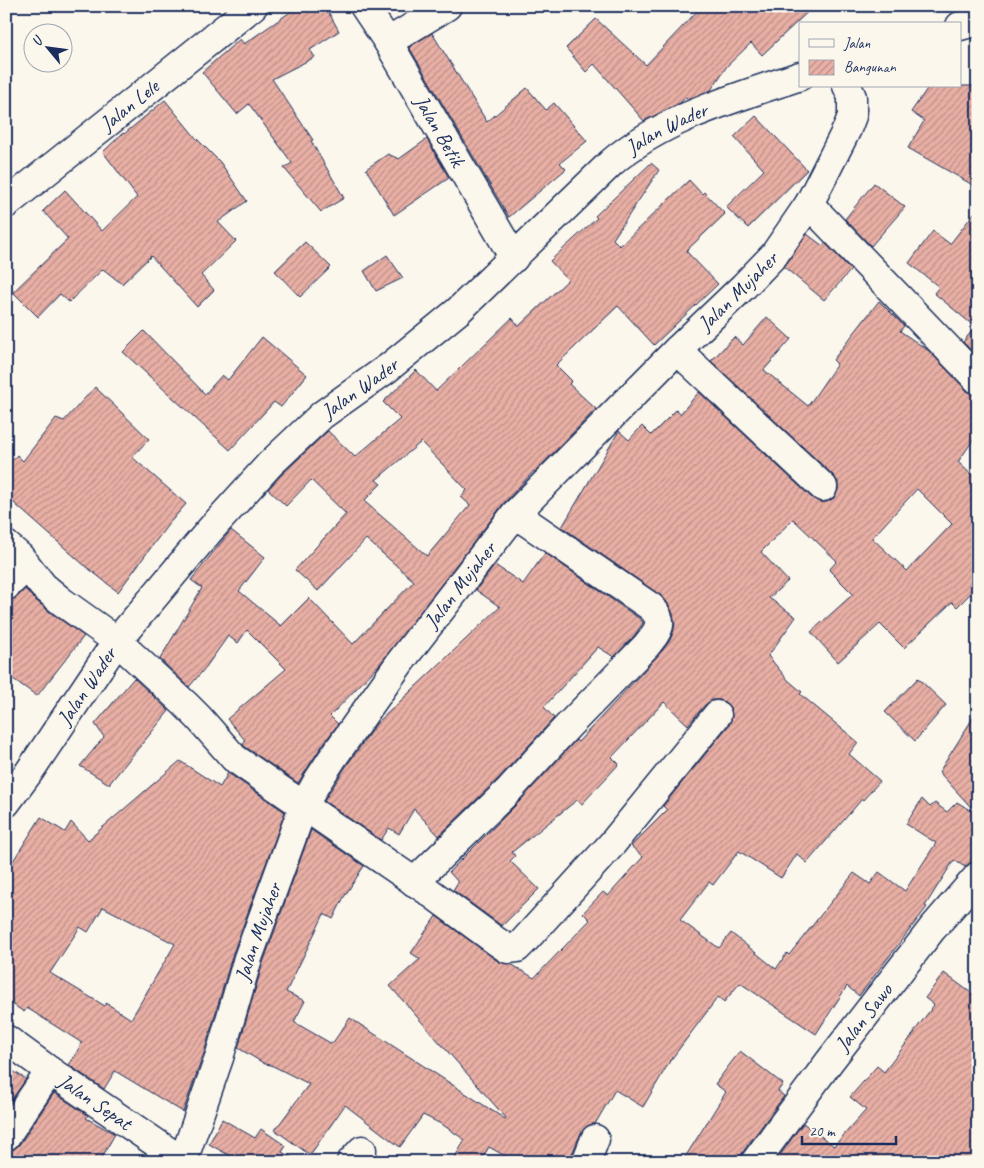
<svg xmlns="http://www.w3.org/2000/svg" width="984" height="1168" font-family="Caveat,sans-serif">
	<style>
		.building { fill: url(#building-hatch); stroke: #1b2f5e; fill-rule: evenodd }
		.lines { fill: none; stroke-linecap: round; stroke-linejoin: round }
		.minor-casing { stroke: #1b2f5e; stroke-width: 31 }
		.minor { stroke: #fbf7ec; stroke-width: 28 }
		.labels { text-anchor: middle; stroke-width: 4.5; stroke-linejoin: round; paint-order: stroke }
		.street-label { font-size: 21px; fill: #1b2f5e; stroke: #fbf7ec }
	</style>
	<defs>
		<pattern id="building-hatch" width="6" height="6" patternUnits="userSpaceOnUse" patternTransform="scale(1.25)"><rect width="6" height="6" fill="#e9afa4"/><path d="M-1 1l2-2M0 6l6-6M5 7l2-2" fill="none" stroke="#bc8f89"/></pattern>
	</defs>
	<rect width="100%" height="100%" fill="#fbf7ec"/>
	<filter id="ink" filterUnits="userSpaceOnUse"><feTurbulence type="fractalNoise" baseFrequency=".02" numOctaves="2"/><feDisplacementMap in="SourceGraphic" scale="10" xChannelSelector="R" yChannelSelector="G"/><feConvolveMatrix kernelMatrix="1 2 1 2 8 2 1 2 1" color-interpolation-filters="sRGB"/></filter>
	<g filter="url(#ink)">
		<!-- building -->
		<path class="building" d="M299,6h26l14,25 -29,19 5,7 -43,22 41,61 -2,1 33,57 -23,14 -37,-44 8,-5 -43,-59 -12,10 -35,-42 38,-33 4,5z
			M702,6h112l-52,49 -11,-12 -24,23 -16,24 -23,9 -2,-2 -6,6 -36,18 -50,-57 -8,8 -20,-24 30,-29 50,46z
			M432,33l55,89 40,-34 19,22 8,-7 33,38 -27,22 6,6 -57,48 -3,-5 -97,-165z
			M929,86h49v102l-70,-40 16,-27 -13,-9z
			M165,100l31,38 24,24 27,39 -29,21 18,19 -35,34 13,15 -17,17 -46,-51 -29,28 -19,-15 -34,33 -9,-8 -22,23 -25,-25 55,-53 -25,-28 22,-21 37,41 35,-34 -34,-45 20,-19 1,1z
			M756,116l51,54 -59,58 -22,-21 38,-37 -30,-33z
			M427,139l22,39 -55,37 -28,-46 22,-15 11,5z
			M651,163l8,7 -46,69 7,7 69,-66 13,14 2,-2 21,22 -39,37 32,33 -64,61 -36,-39 -62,59 16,16 -3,3 27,25 -61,63 -1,-1 -31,33 -122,159 -51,53 8,8 -19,26 -21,33 -54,-37 -1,-1 2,-5 -18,-21 59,-50 -39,-39 -9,13 -10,-7 -22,31 -17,20 -29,-28 42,-71 -11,-8 40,-50 34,27 -26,34 42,35 28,-28 44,46 61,-63 -48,-42 -48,52 -23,-21 51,-56 -35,-34 -25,26 -18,-17 13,-14 47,-44 27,26 45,-38 -17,-17 33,-32 20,21 76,-73 7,8 49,-46 -18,-19 47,-43 -2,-2zM421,442l46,48 -6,7 9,8 -43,51 -63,-55 17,-17 -5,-4z
			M874,183l31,24 -34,39 -26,-27z
			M978,208v149l-15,-15 12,-15 -41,-34 5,-6 -30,-24 24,-32 17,13z
			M807,234l16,12 2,-3 26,27 -27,30 -40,-33z
			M305,242l26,25 -31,30 -25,-26z
			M387,255l16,23 -27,13 -12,-20z
			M879,301l25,25 -4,5 29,20 38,40 6,4h5v38l-20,29 20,19v105l-21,21 -5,-5 -48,46 -24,-24 -42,38 -27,-30 42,-38 -24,-24 8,-9 -44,-42 -32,33 27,29 -19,17 27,19 -28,39 20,24 14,12 -2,2 58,48 -9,12 31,27 -17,19 -1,-1 -55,64 -10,-9 -16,24 -42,-27 -26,34 -4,-3 -29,38 39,28 12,-15 45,36 11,-16 2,2 65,-82 16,11 9,-12 26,19 31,-48 -30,-19 16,-25 8,8 5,-4 12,9 10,-10 21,13v46h-6l-7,6 -11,-7 -29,46 2,1 -68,89 -12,-10 -31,48 -76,-51 -16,19 -6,-5 -48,64 -27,46 -28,-17 -20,34h-3l-6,3 -5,6 -10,23v6h-55l-27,-15 -9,15h-28l13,-22 -22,-15 -20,-10 -23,32 -55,-42 -35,50 -35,-25 34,-46 -38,-19 -6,-1 -27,-16 25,-85 48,-133 53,36 -20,31 -11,22 -9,-5 -38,78 19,9 -11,21 38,22 18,-26 155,101 1,-1 -116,-132 30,-27 -9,-6 25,-37 63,46 12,2 23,14 56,-58 -7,-7 20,-21 5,4 35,-39 -12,-11 36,-36 -4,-4 66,-81 3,-8 -1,-8 -5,-6 -6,-3h-8l-7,5 -17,20 -24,-23 -52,55 7,7 -37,40 -5,-4 -65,52 3,4 -5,5 29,28 -37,37 -49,-36 5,-8 -9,-10 71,-71 56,-61 2,2 63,-68 22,-24 7,-10 3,-7 2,-9 -2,-10 -4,-9 -6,-8 -101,-70 57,-96 10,9 13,-14 9,9 25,-25 4,4 19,-22 113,106 8,4h7l7,-4 4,-8v-8l-4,-6 -123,-115 23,-24 9,8 24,-28 24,22 -27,31 44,36 29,-42 -4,-4zM917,489l35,35 -45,47 -35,-33z
			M144,331l61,63 17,-19 6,5 34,-43 45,38 -26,32 -7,-5 -44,48 -107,-98z
			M95,387l54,52 -17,18 54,47 -19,22 -49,66 -34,-27 -78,-69v-28l11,-13 6,6 33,-43 8,3z
			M545,553l95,66 3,4 -9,13 -20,21 -16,-10 -54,60 10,11 -56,61 -59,57 -25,-27 -15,25 -10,-6 -8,12 -57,-39 21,-33 31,-44 124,-117 -24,-17 19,-25 28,19z
			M25,589l8,9 18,15 33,23 -47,60 -31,-22v-72l10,-4z
			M134,678l35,33 -60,73 -29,-18 24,-29 -9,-13z
			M918,678l28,27 -31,36 -30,-29z
			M978,710v105l-39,-43z
			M180,761l40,26 8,-14 57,39 -52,141 -29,100 -21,59 -68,-41 -11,18 -35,-24 13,-22 -55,-35 -3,4 -18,-12v-128l35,-55 24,15 6,-10 17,18zM103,907l72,37 -44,75 -25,-16 -1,3 -55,-33 30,-46 8,5z
			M944,973l34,25v164h-203l28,-39 31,23 32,-36 -16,-13 27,-31 7,6 31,-40h-1l20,-27 -9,-7z
			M740,1051l43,33 -5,7 6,5 -42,57 -2,9h-58l44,-70 -11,-8z
			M6,1067l20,12 -20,29z
			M54,1093l34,22 -2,3 29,16 -16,28h-93v-11l7,-1 6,-5z
			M222,1119l33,19 6,-9 25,17 -4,6 17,10h-61l1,-1 -30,-17z"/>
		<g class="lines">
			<defs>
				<g id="minor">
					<path id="s1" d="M364,6l24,36 126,216"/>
					<path d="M960,26l18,-5"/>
					<path d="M388,42l59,-36"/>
					<path id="s2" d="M6,204l247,-198"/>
					<path d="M809,204l169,176"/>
					<path d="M677,350l146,137"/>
					<path d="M6,545l14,12 23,29 18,15 56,40 68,63 14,14 35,40 194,133 68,50 12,8 9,-1 7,-7 88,-97 105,-129"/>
					<path d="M6,586l21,-20"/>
					<path id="s3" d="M6,803l23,-31 88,-131 93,-111 60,-66 52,-49 66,-47 70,-57 154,-149c53,-45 124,-64 188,-86"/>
					<path d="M414,882l95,-92 59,-64 78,-80c12,-15 20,-23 5,-39l-136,-93"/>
					<path id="s4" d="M6,1039l44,32 134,91"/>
					<path d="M6,1136l44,-65"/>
					<path id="s5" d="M183,1161l36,-103 29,-100 55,-151 14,-25 15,-23 69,-98 114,-147 162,-164 67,-64 30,-31 35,-51 38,-75 5,-13v-19l-5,-11"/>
					<path d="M351,1162l11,-12"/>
					<path d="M586,1162l9,-23"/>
					<path id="s6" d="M755,1162l74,-100 103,-133 46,-53"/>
				</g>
			</defs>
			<!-- minor casing -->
			<use href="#minor" class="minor-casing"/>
			<!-- minor -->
			<use href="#minor" class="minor"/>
		</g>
	</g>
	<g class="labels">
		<!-- street labels -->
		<g class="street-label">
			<text dy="7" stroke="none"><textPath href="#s2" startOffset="158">Jalan Lele</textPath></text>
			<text dy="7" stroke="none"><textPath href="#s3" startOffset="952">Jalan Wader</textPath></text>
			<text dy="7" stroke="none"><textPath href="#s1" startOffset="146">Jalan Betik</textPath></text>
			<text dy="7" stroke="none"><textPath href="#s5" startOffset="1051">Jalan Mujaher</textPath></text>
			<text dy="7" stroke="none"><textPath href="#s3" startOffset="548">Jalan Wader</textPath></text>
			<text dy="7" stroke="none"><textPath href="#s5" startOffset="646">Jalan Mujaher</textPath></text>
			<text dy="7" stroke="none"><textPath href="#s3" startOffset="142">Jalan Wader</textPath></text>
			<text dy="7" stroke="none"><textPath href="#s5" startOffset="241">Jalan Mujaher</textPath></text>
			<text dy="7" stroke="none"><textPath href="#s6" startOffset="181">Jalan Sawo</textPath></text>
			<text dy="7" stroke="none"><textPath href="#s4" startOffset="109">Jalan Sepat</textPath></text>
		</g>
	</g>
	<!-- margin -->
	<rect width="984" height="1168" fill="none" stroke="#fbf7ec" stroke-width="25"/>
	<rect x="12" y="12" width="959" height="1143" fill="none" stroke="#1b2f5e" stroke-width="2" filter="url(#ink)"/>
	<!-- legend -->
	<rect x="799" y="22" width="162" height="65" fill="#fbf7ec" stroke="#a1a7b3"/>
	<rect x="809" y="39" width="25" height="8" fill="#fbf7ec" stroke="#a1a7b3"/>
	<text x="844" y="48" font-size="15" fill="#1b2f5e">Jalan</text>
	<rect x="809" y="60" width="25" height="15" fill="url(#building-hatch)" stroke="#a1a7b3"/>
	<text x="844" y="72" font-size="15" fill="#1b2f5e">Bangunan</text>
	<!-- north arrow -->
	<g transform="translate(48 48) rotate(299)"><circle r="24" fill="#fbf7ec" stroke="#a1a7b3"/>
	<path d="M0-4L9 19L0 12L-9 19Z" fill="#1b2f5e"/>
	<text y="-8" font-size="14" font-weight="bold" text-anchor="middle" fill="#1b2f5e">U</text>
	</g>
	<!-- scale -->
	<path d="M802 1136v8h94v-8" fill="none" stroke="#1b2f5e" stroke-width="2.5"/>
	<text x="809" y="1136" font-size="15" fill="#1b2f5e" stroke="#fbf7ec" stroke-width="4" paint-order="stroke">20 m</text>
</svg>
